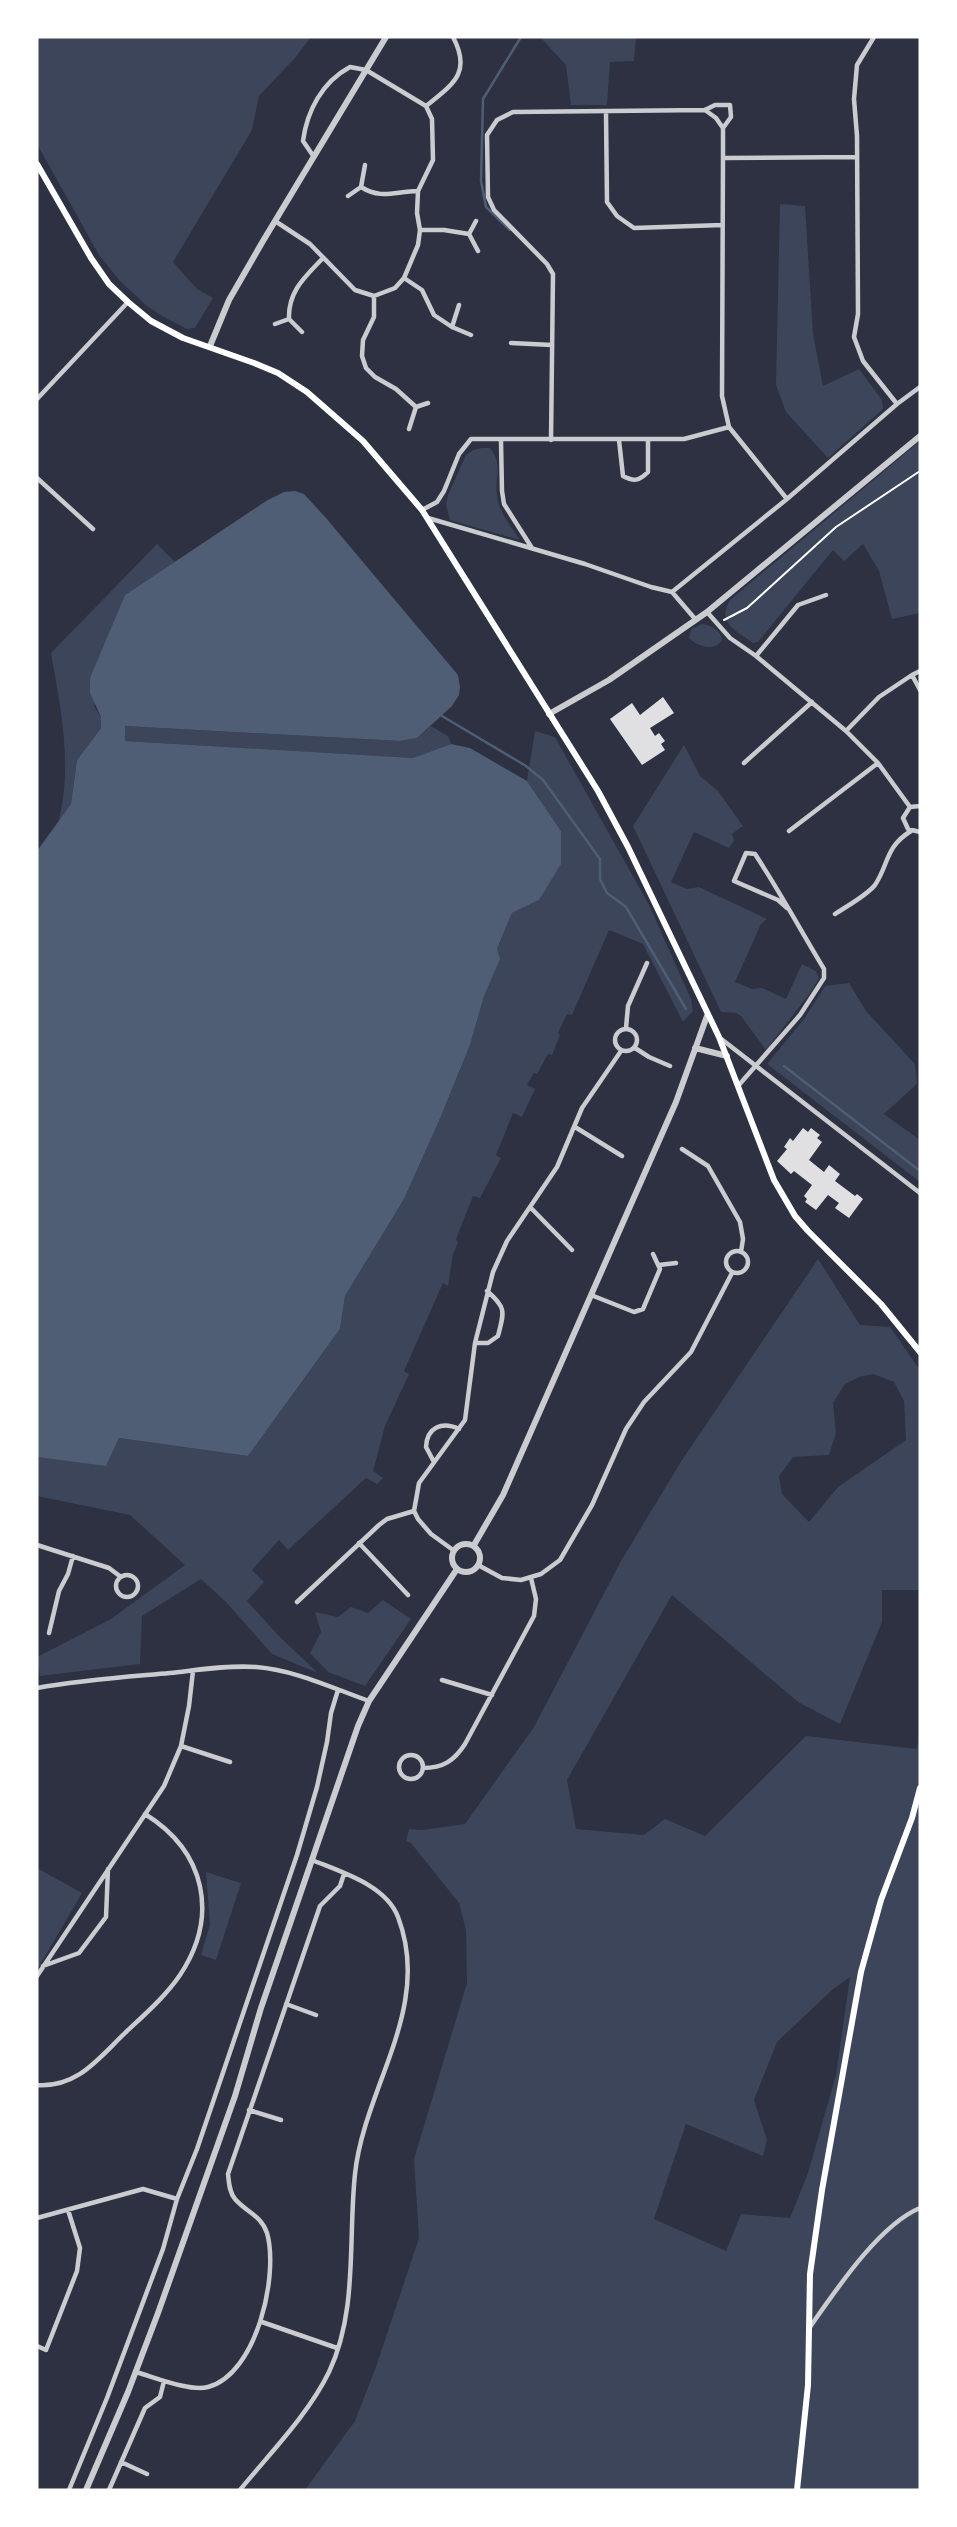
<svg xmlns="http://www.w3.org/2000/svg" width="957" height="2527" font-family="Roboto,sans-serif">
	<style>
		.green { fill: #3c4559; fill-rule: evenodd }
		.water { fill: #4f5d75 }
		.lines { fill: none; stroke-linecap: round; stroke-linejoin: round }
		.stream { stroke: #4f5d75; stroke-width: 2.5 }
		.building { fill: #e0e0e3 }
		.path { stroke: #fff; stroke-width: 2 }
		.minor { stroke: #caccd0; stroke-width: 4.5 }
		.tertiary { stroke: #caccd0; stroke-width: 6 }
		.secondary { stroke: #fff; stroke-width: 6 }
	</style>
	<rect width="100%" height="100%" fill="#2d3142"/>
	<!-- green -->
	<path class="green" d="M37,37h274l-16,21 -36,38 -7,34 -79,132 24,27 16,9 -18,30 -8,1 -25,-13 -15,-10 -27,-25 -21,-26 -62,-111z
		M540,37h96l-2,24 -24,1 -3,43h-36l-5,-40z
		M780,204l25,2 8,128 10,52 36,-17 23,31 1,9 -55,49 -42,-46 -10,-27z
		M920,441v172l-28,6 -13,-48 -16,-27 -19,17 -11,-11 -75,92 -5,1c-17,-13 -37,-20 -23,-43z
		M482,448h8c14,18 4,28 7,48 2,16 14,30 23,44l-70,-20 -4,-15 2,-10 18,-40 7,-5z
		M157,544l18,18 -50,33 -31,111 7,11v11l-24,32 -6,44 -13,20c15,-59 3,-113 -7,-171z
		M702,624c9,1 19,6 20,16 -7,12 -24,7 -33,-2l2,-9z
		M124,726l276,15 17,-3 14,-12 17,10 3,8 -38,14 -289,-17z
		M535,731l20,6 94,168 42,94 2,12 -10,11 -40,-78 -34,-14 -37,85 -5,-1 -9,19 2,2 -8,20 -4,-1 -11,20 -3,-1 -7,12 8,4 -13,28 -9,-4 -17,42 5,3 -21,40 -7,-2 -17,43 2,3 -5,12 -5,32 -5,-3 -39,88 5,3 -24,52 -12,45 10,7 -6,6 -11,-6 -78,72 -9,-10 -27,30 12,12 -17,19 32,35 39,37 -46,-19 -46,-52 -25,-23 -59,37 -2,48 -100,12 -3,-19 74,-38 74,-54 -55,-50 -93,-19v-39l69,8 13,-27 129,18 92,-127 5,-33 59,-97 35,-78 31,-76 27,-96 15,-36 27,-13 22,-69 -34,-50z
		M684,745l16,31 18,15 25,35 -11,8 2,7 -5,7 -35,-16 -23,50 16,7 12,-2 68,32 -6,5 -26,58 17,7 10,-1 24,11 16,-35 14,7 3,7 -9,15 -44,57 -25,-34 -5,-3 -15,-1 -88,-186z
		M849,983l17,28 49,53 2,20 -33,30 36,26v42l-153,-118 37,-45 21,-33z
		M818,1259l42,66 30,2 30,43v220h-38v32l-42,102 -42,-22 -126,-107 -105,185 9,49 68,6 21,-16 40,17 101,-100 111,13 3,-26v767h-615l50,-69 22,-57 42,-126 -5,-79 53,-176 -1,-53 -7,-27 -48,-60 -5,-2 3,-12 13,1 43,-6 69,-97 87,-166 61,-101zM873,1374l21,8 10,19 2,39 -68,47 -29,35 -27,-28 -3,-18 14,-19 36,-2 7,-22 -3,-30 12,-19 14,-7zM850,1977l-14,98 -28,98 -18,45 -49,-4 -15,37 -72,-32 32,-95 77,32 4,-16 -13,-40 23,-58 55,-52z
		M383,1600l28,19 -46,67 -37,-14 -18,-19 11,-21 -6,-20 23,5 13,-10 17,6z
		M37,1868l45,25 -45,77z
		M206,1872l35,11 -25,77 -15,-5 9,-31z"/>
	<!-- water -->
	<path class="water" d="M295,491l9,3 22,24 132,157 2,12 -1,8 -7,11 -35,32 -17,3 -275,-15v15l288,17 38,-14 19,4 57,33 34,50v33l-22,36 -27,13 -15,36 3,10 -16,37 -14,49 -31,76 -35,78 -59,97 -5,33 -92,127 -129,-18 -13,28 -69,-9v-606l34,-47 6,-44 24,-32v-11l-11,-24v-15l35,-83 141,-94 18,-9z"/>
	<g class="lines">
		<!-- stream -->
		<path class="stream" d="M510,230l-24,-23 -5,-26 2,-82 38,-62
			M442,716l84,50 17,14 57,79v20l7,14 19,14 60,102
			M784,1066l136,105"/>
	</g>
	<!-- building -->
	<path class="building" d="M663,697l11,16 -24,15 5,8 4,-3 6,8 -4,3 4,6 -23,15 -32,-46 22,-16 8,12z
		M803,1128l5,4 3,-4 9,7 -3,3 5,4 -13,18 15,12 5,-7 11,9 -5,7 20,15 2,-2 6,5 -14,19 -14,-10 4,-5 -11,-8 -12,15 -11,-8 2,-3 -3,-3 8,-11 -18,-14 -3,3 -14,-13 10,-12 -3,-2 6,-9 3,3z"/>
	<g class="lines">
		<!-- path -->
		<path class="path" d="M724,620l23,-12 89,-81 84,-56"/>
		<!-- minor -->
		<path class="minor" d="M874,37l-17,28 -3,34 3,37 1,178 -4,23 9,24 34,43
			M426,106c27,-22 46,-33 27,-69
			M705,110l11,8 7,10
			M606,113l1,89 10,14 17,12 88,-3
			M723,158l133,-1
			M361,187c21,13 34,4 57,4
			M348,196l13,-9 4,-22
			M275,221l35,23 45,46 19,6 21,-8 9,-10 14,-33 2,-15 -3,-17 1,-22 15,-31 -1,-41 -6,-13 -60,-36 -16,-3c-28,15 -43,44 -47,74l11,16
			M420,230h24l25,4 9,17
			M469,234l7,-13
			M404,278l18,12 12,25 18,12 19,8
			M374,296v21l-11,23 -1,16 4,12 9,9 21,12 20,18 -7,22
			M275,324l14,-5
			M452,327l7,-22
			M302,332l-13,-13c-1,-28 16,-42 34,-61
			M511,343l41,2
			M37,399l91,-97
			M416,407l12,-4
			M551,440l2,-166 -6,-10 -53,-54 -6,-13 -1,-62 10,-15 16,-8 192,-2 10,-5h15l1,12 -8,11v26l-1,242 7,31 58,72
			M619,440l4,36c11,6 16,5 25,-4v-31
			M501,441l1,50 2,13 28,44
			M37,478l56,51
			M422,510l15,-8 7,-11 15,-37 12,-15h213l45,-12
			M428,518l157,46 66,23 21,5 115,-93 110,-95 23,-17
			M672,592l24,28
			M707,612l23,26 26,18 90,75 32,32 32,44
			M756,656l42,-51 28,-10
			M912,675l8,-4
			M846,731l33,-34 33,-22 8,15
			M744,763l68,-61
			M920,806l-10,1 -7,11 5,11 12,3
			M789,831l89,-68
			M835,914c12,-8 31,-18 40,-29 14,-21 10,-38 36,-54
			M626,1028l2,-22 19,-43
			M615 1040a11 11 0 1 1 22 0a11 11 0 1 1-22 0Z
			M720,1038l200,155
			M635,1048l14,9 21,9
			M738,1086l62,-71 24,-37v-9c-23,-38 -44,-77 -69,-115l-9,-1 -12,28 44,19 9,8
			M575,1127l47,29
			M682,1149l26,17 32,56 3,17 -2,13
			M530,1207l42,43
			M726 1262a11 11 0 1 1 22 0a11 11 0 1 1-22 0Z
			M659,1265l17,-2
			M591,1295l43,17 9,-3 17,-40 -7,-15
			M475,1343h13l10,-7c6,-24 9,-28 -11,-45
			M434,1462l-8,-15c1,-20 16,-26 33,-18
			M359,1543l49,52
			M37,1545l72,23 12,9
			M453,1550l-22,-16 -13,-15 -4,-8 5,-28 46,-63 10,-77 18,-71 14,-31 50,-74 25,-59 39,-57
			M478,1565l24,13 19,2 20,-6 19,-14 32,-55 34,-76 18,-27 47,-50 41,-79
			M116 1586a11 11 0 1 1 22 0a11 11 0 1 1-22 0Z
			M297,1602l82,-77 8,-6 27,-8
			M49,1633l10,-42 9,-17 5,-18
			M442,1680l50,15
			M37,1688c44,-8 89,-11 133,-15 28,-3 58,-8 86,-6 39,3 76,21 113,34
			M181,1746l49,16
			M399 1767a12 12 0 1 1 24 0a12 12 0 1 1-24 0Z
			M423,1768c20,0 31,-7 42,-24l69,-128 2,-17 -5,-21
			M43,1966l36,-13 27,-36 2,-48
			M37,1976l127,-190 17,-40 8,-40 4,-35
			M286,2004l30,11
			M37,2085c40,3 61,-26 88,-52 19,-18 40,-36 55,-58 39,-59 26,-123 -35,-161
			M249,2110l32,10
			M37,2218l106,-29 34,10
			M262,2322l75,26
			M810,2327c26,-37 69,-102 110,-119
			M37,2346l9,4 31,-79 3,-23 -12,-38
			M136,2372c18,5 54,20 72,15 49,-13 71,-112 59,-154 -6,-18 -21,-21 -32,-34 -6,-7 -6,-17 -7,-25l92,-268 20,-20 4,-12
			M121,2462l26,12
			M69,2490l38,-92 56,-149 14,-50 20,-50 100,-294 20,-68 10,-45 4,-29 7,-23
			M109,2490l36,-82 15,-11 4,-16
			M240,2490c30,-37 68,-75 89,-118 29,-61 19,-133 26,-198 9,-87 78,-166 43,-257 -12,-32 -57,-45 -86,-57"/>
		<!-- tertiary -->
		<path class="tertiary" d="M210,346l19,-46 34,-59 123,-204
			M549,714l60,-34 98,-68 213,-176
			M695,1048l32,8
			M452 1558a14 14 0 1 1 28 0a14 14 0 1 1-28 0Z
			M474,1545l29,-50 173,-393 31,-86
			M86,2490l42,-98 30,-79 77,-217 26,-88 97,-282 11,-25 88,-132"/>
		<!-- secondary -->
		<path class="secondary" d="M37,164l54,94 18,26 19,18 23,19 32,17 71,25 24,10 29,19 56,49 59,69 176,281 30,56 91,190 55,143 21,36 13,15 73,73 39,48
			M797,2490l11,-105 2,-111 12,-84 39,-218 20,-72 31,-82 8,-30"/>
	</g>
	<!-- border -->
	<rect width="957" height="2527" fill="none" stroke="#ffffff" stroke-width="77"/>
</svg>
